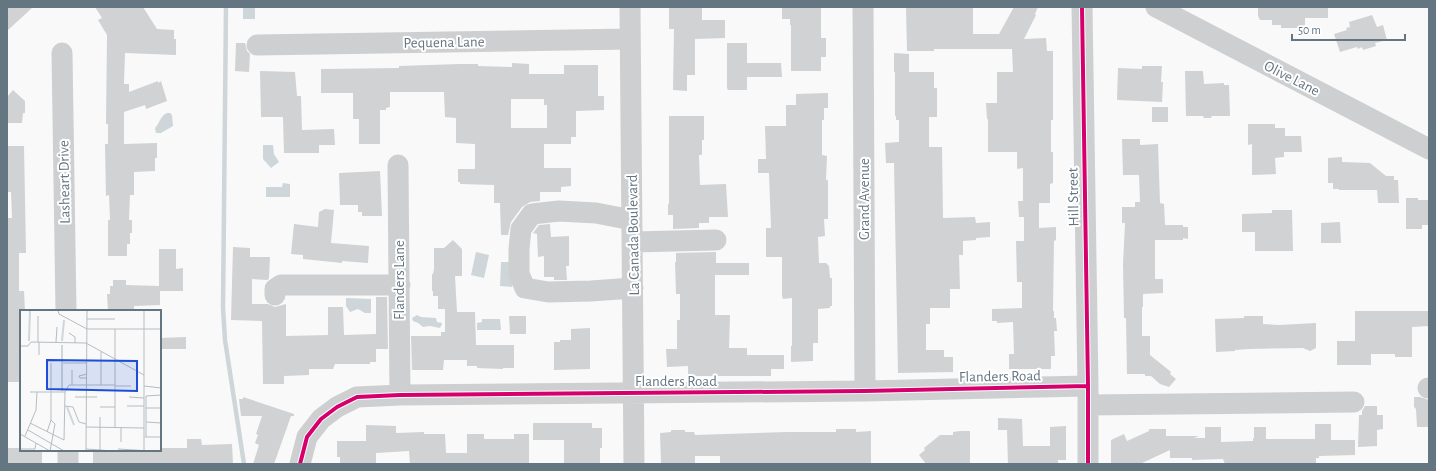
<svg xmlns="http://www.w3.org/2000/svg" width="1436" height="471" font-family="'Alegreya Sans',sans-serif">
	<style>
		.water { fill: #ced6d9 }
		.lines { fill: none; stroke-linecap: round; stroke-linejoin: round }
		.stream { stroke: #ced6d9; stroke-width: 4.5 }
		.building { fill: #d0d2d3; fill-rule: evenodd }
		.minor { stroke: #cecfd0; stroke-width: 21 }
		.cycleway-casing { stroke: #fff; stroke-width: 6 }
		.cycleway { stroke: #d6006c; stroke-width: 4 }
		.labels { text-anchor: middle; stroke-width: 4; stroke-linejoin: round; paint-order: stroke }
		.street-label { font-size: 15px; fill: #657683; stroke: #fff }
		.inset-river { fill: none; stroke: #ced6d9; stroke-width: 2 }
		.inset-road { fill: none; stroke: #b5bdc3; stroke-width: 1 }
		.view { fill: #1d4ed8; fill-opacity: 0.15; stroke: #1d4ed8; stroke-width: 2 }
		.inset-edge { fill: none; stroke: #657683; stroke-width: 2 }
	</style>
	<rect width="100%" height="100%" fill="#f9f9f9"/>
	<!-- water -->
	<path class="water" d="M243,7h12v12h-12z
		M167,113h3l2,2 1,11 -12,7h-5l-1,-5c5,-5 5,-12 12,-15z
		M263,145h10l1,9 5,8 -8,6 -8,-9z
		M283,183l7,1v13h-24v-10h16z
		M476,252l13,3 -5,23 -13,-3z
		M501,262h11v25l-12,-1z
		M346,298l25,1v14h-6l-7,-4 -8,3 -4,-6z
		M417,315l4,2 15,1 1,4 5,1v1l-2,4 -10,-2 -7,1 -5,-4 -5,-2 -1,-3z
		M482,319h18l1,11h-24v-7l5,-1z"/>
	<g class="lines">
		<!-- stream -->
		<path class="stream" d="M226,7l-3,301 2,32 19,124"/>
	</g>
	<!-- building -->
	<path class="building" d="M7,7h26l-26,24z
		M95,7h48l14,22 17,1v9h2v16l-51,-2 -1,31h5v8l29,-11v2l3,-2 6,20 -21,8 -1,-4 -21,7v32l33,-1v15h-2v13l-21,1v23h-4l-1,25h3v13h-2v11h-3v12h-19v-36h2l-1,-25 -3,1 -1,-52h3v-20h-2l1,-89 -9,-15 4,-2z
		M669,7h33v13h23v18l-30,1v36h-8v16l-14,-1 1,-61h-5z
		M782,7h38l1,1v30h5v19h-5v14h-30v-46h-1v-6h-8z
		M906,7h67v27h26l15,-27h24l-3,7 1,1 -12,24 22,-1 1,13h6v69h-2v32h2v31l-3,1v19h-11v25l17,-1v13l-2,1 -1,70h1v7h2l1,13h-3l1,25h-4v13h-42v-15h5l-1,-32 -16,1v-2h-5v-12l30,-1v-26h-5l-1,-41h8v-24h-5l-1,-16h5v-33l-6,1v-17h-29v-33h-1l-1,-16h11v-31h16l-1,-23h-78v2h-27z
		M1258,7h70v11h-23v7l-6,1v2h-18v-3h-9v-5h-12l-2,-4z
		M1372,15l5,12 6,-2 4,15 -12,3 1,3 -13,4 -1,-3 -4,2 -1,-2 -17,5 -6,-18 13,-4 -1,-2 4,-1 -1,-5z
		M236,43h9l2,8 3,3 -1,18 -14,-1z
		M727,43h20v20h34l1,14h-35v13h-19l-1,-2z
		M894,53l15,1v18h25v16h3v29h-8v30h13l1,71 32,-1 1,6 14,-1v15l-14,1v2l-13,1v14h-4l1,34h-10v19h-20v16h-4v26h18v7h9v15l-55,1 -4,-210h-8l-1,-20 14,-1v-22h-3v-4h-1v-44h-1z
		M512,63l17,1v10h35v-9h34v31h6v14l-28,1v26h-5v7h-27v24h27v18l-10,1v5h-21v9l-10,1 -8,5 -11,15 -3,13h-7l-1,-32h-6v-18l-34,-1v-2h-2v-13h17v-25l-19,-1v-25l-11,-1 -1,-25h-54v15l-4,1v2h-6v34h-21v-25h-6v-26h-32v-24l78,-1v-2l61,-2h18v2l34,1zM511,99h33v6h3v23h-36z
		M1142,66h20l-1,16h2l-1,20 -45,-2 1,-32 24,1z
		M260,71l35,1 2,24h4l1,34 32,-1 1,16h-16v8h-35l-1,-36h-22z
		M1185,71h18l1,13 20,-1v2h5l1,31h-18l-1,2h-7l-1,-2h-17z
		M13,90l12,11v12h-2l-1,10h-15v-26z
		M828,93v15h-4v12h-2v35l5,1 -1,24h2v39h-4l1,17 -7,1 1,26h7l3,3 1,12h2v28h-2v2l-12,1v34h-5v18l-22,1v-16h1v-48l-9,1 -1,-3v-39h-16v-29h5l-2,-55h-11v-14h8l-1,-33h21v-21h10v-11z
		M1152,107h16v15h-16z
		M669,116h35v24h-2v15h-3l1,30 26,-1 2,33h-19v6h-10v5l-26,1v-14h-5v-11h1z
		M1248,124h27v4h10v8h16l1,16h-18v5l-9,1 1,16 -24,1v-31l-4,1z
		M1122,139h18v6l18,-1 2,59 4,1 1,21h18v2h5v12l-5,-1v2h-28v39h8v14l-20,1v13h-1v29h8v19l21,17 -1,2 6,5 -7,8 -9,-3 -9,-8h-6v-2h-18l-1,-56h-2l-1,-54 2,-41h-3v-16h13v-5h5l-1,-27h-16z
		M7,146h17l2,107h-7v38h5l1,20h-4v71h-14v-164h5l-1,-26h-4z
		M1342,157v5l28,1 16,13h8v4h4l1,23h-21l-1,-13h-38v-1h-6v-6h-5v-25z
		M380,171l2,45h-20v-4h-4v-7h-18l-1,-32z
		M1406,198h12v2h11v25h-7v4h-16z
		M325,209l9,1 -3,33 38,3 -1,17 -26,-2v2l-39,-4v-4l-12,-1 3,-30 24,3 1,-15z
		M1272,210h20l1,41h-38v-19h-13v-18l30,-1z
		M1340,222l1,21h-20v-20z
		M550,224l1,13 18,-1v30h-3l1,14h-13v-3h-10v-21l-6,1 -1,-23 -4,-1 6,-8z
		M453,240l9,9v27h-7l2,36h18l1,33h38v23h-11v1l-26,-1v-2h-10v-6h-23l-1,10h-31l-1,-34h30v-4h4v-23h-7v-13h-5v-5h-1v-17h1l1,-5v-21h10z
		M233,247l17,1v9h20l-1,21 -1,2 -16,-1v25h16l7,3 11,-3v32l42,-1v-28h15l1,28 32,-1v-37h11l1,52h-12v13h-6v2h-35l-2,5h-24v6l-25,1v8h-21l-1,-63 -31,-1z
		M159,249h17v20l7,-1v23h-23v14l-26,1v5h-26l-1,-17h3v-8h3v-6h13v5l33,1z
		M716,252v11h33v12h-34v40h15l-1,33h18v7h37v14h-13v7h-83v-10l-21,1 -1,-18h11v-29h3v-26h-4l-1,-32h1v-9z
		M1355,311h74v15l-17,1v30h-17v-3h-24v11h-34v-24h18z
		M509,316h17v18h-16z
		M1244,316h19v8l16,1 37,-2v25l-6,3 -7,-3 -54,1 -14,1v1l-19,1 -1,-33 29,-1z
		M590,328v41l-36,1v-28h6v-2h11v-11z
		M186,337v12h-26v-11z
		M243,397l51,17v2h-3l-17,48h-21l6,-19 -4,-2 3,-8 -2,-1 6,-18h-21l-2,-17h4z
		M1414,397h6l9,3v27h-12l-1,-18 -2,-2z
		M1365,406h12v9h6v14l-6,1v16l-19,1 1,-32h3v-4z
		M998,418l24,1 1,27h27v-19l16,-1v34h-8v4h-50l-1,-34h-9z
		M533,423h59v5h10v20h-2v16h-36v-24h-31z
		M1315,424h16v16h24v15l-36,1v2h-3v6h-91l-2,-5 -31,1v-2h-22v-8l-30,14h-29v-24l13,-6 3,7 22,-10v-2h17v7h33l-5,2h11v-11h16v15l32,-1v-3h1v-11h12v12h49z
		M366,425l30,1v7l28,-1v2h21l1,19h21v-19h17v5h30v-5h15v30h-119l-1,-13 -33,2v11h-36v-7h-3v-16h29z
		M836,429h20v3l15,-1v33h-151v-8h-25v8h-34l-1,-31 11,-1v-2h14v2h9l1,3 93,-3h48z
		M960,431h10v33h-44l-7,-9 6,-5 -1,-2 16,-13h13v-3z
		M187,439h14l1,6 30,-1 1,20h-140v-14h67v-2h27z
		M7,448h14v2h21v14h-35z"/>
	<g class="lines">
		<!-- minor -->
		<path class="minor" d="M630,7l4,457
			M863,7l2,384
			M1082,7l6,379v78
			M1156,7l273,142
			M257,45l373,-6
			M62,53l4,258
			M398,165l2,230
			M632,220l-36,-7 -37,-2 -27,3 -11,15 -2,20v25l6,14 23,4 43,-1 42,-3
			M633,242l83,-2
			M275,295v-6l6,-4h119
			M1428,388h1
			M1088,405l266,-3
			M68,450v14
			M300,464l7,-27 14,-18 16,-12 20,-10 43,-2 465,-4 223,-5"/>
		<defs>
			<path id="cycleway" d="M1082,7l6,379v78
				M300,464l7,-27 14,-18 16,-12 20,-10 43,-2 465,-4 223,-5"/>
		</defs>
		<!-- cycleway casing -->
		<use href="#cycleway" class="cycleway-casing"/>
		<!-- cycleway -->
		<use href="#cycleway" class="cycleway"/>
	</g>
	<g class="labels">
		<!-- street labels -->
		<g class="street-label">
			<text transform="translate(444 42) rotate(-1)" y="5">Pequena Lane</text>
			<text transform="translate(1292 78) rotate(27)" y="5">Olive Lane</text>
			<text transform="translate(64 182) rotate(-91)" y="5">Lasheart Drive</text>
			<text transform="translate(1073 197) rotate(-91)" y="5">Hill Street</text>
			<text transform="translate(864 199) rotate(-90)" y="5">Grand Avenue</text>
			<text transform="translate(633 235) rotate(-91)" y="5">La Canada Boulevard</text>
			<text transform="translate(399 280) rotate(-90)" y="5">Flanders Lane</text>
			<text transform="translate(1000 376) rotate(-1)" y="5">Flanders Road</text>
			<text x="676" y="386">Flanders Road</text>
		</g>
	</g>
	<!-- overview -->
	<g transform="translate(20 310)">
		<rect width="141" height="141" fill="#f9f9f9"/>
		<path class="inset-river" d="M9,31l1,-31M42,31l2,-21M42,35v46M47,97l7,18"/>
		<path class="inset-road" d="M38,0l1,4 28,15h74M124,0v141M141,0v24M67,9h28M49,23l6,4v6M18,32v-26M36,32l1,-15M0,36h8l3,-4 55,1 58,32M19,45v-13M43,53h24M67,68h-7l-1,-2 8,-2M52,75v-15M81,75v-33M95,76h16M124,76l17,2M10,82h35l4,-7h46M55,87h22M109,87l15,1M45,96l8,1 6,15 7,2M107,96h17M80,97h15M126,98h15M80,107v33M126,112l15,1M10,113l34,17 1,-48M66,117l58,1M95,117v-98M8,120l36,21M27,122l4,-12M0,124l30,17M5,126l11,-26 1,-18M125,127h16M126,127v-41l15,-1M101,132v-15M0,139h15l1,-6M66,139l28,2M98,139l33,2M30,141l5,-27 -4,-4v-57M66,141l1,-141"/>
		<path class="view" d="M27,50l90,1v30l-90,-2z"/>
		<rect width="141" height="141" class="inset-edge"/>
	</g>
	<!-- border -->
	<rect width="1436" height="471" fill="none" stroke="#657683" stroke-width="16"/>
	<!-- scale -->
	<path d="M1292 34v6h113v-6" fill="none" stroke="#657683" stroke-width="2"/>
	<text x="1298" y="34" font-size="12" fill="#657683" stroke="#ffffff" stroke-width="3" paint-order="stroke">50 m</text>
</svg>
